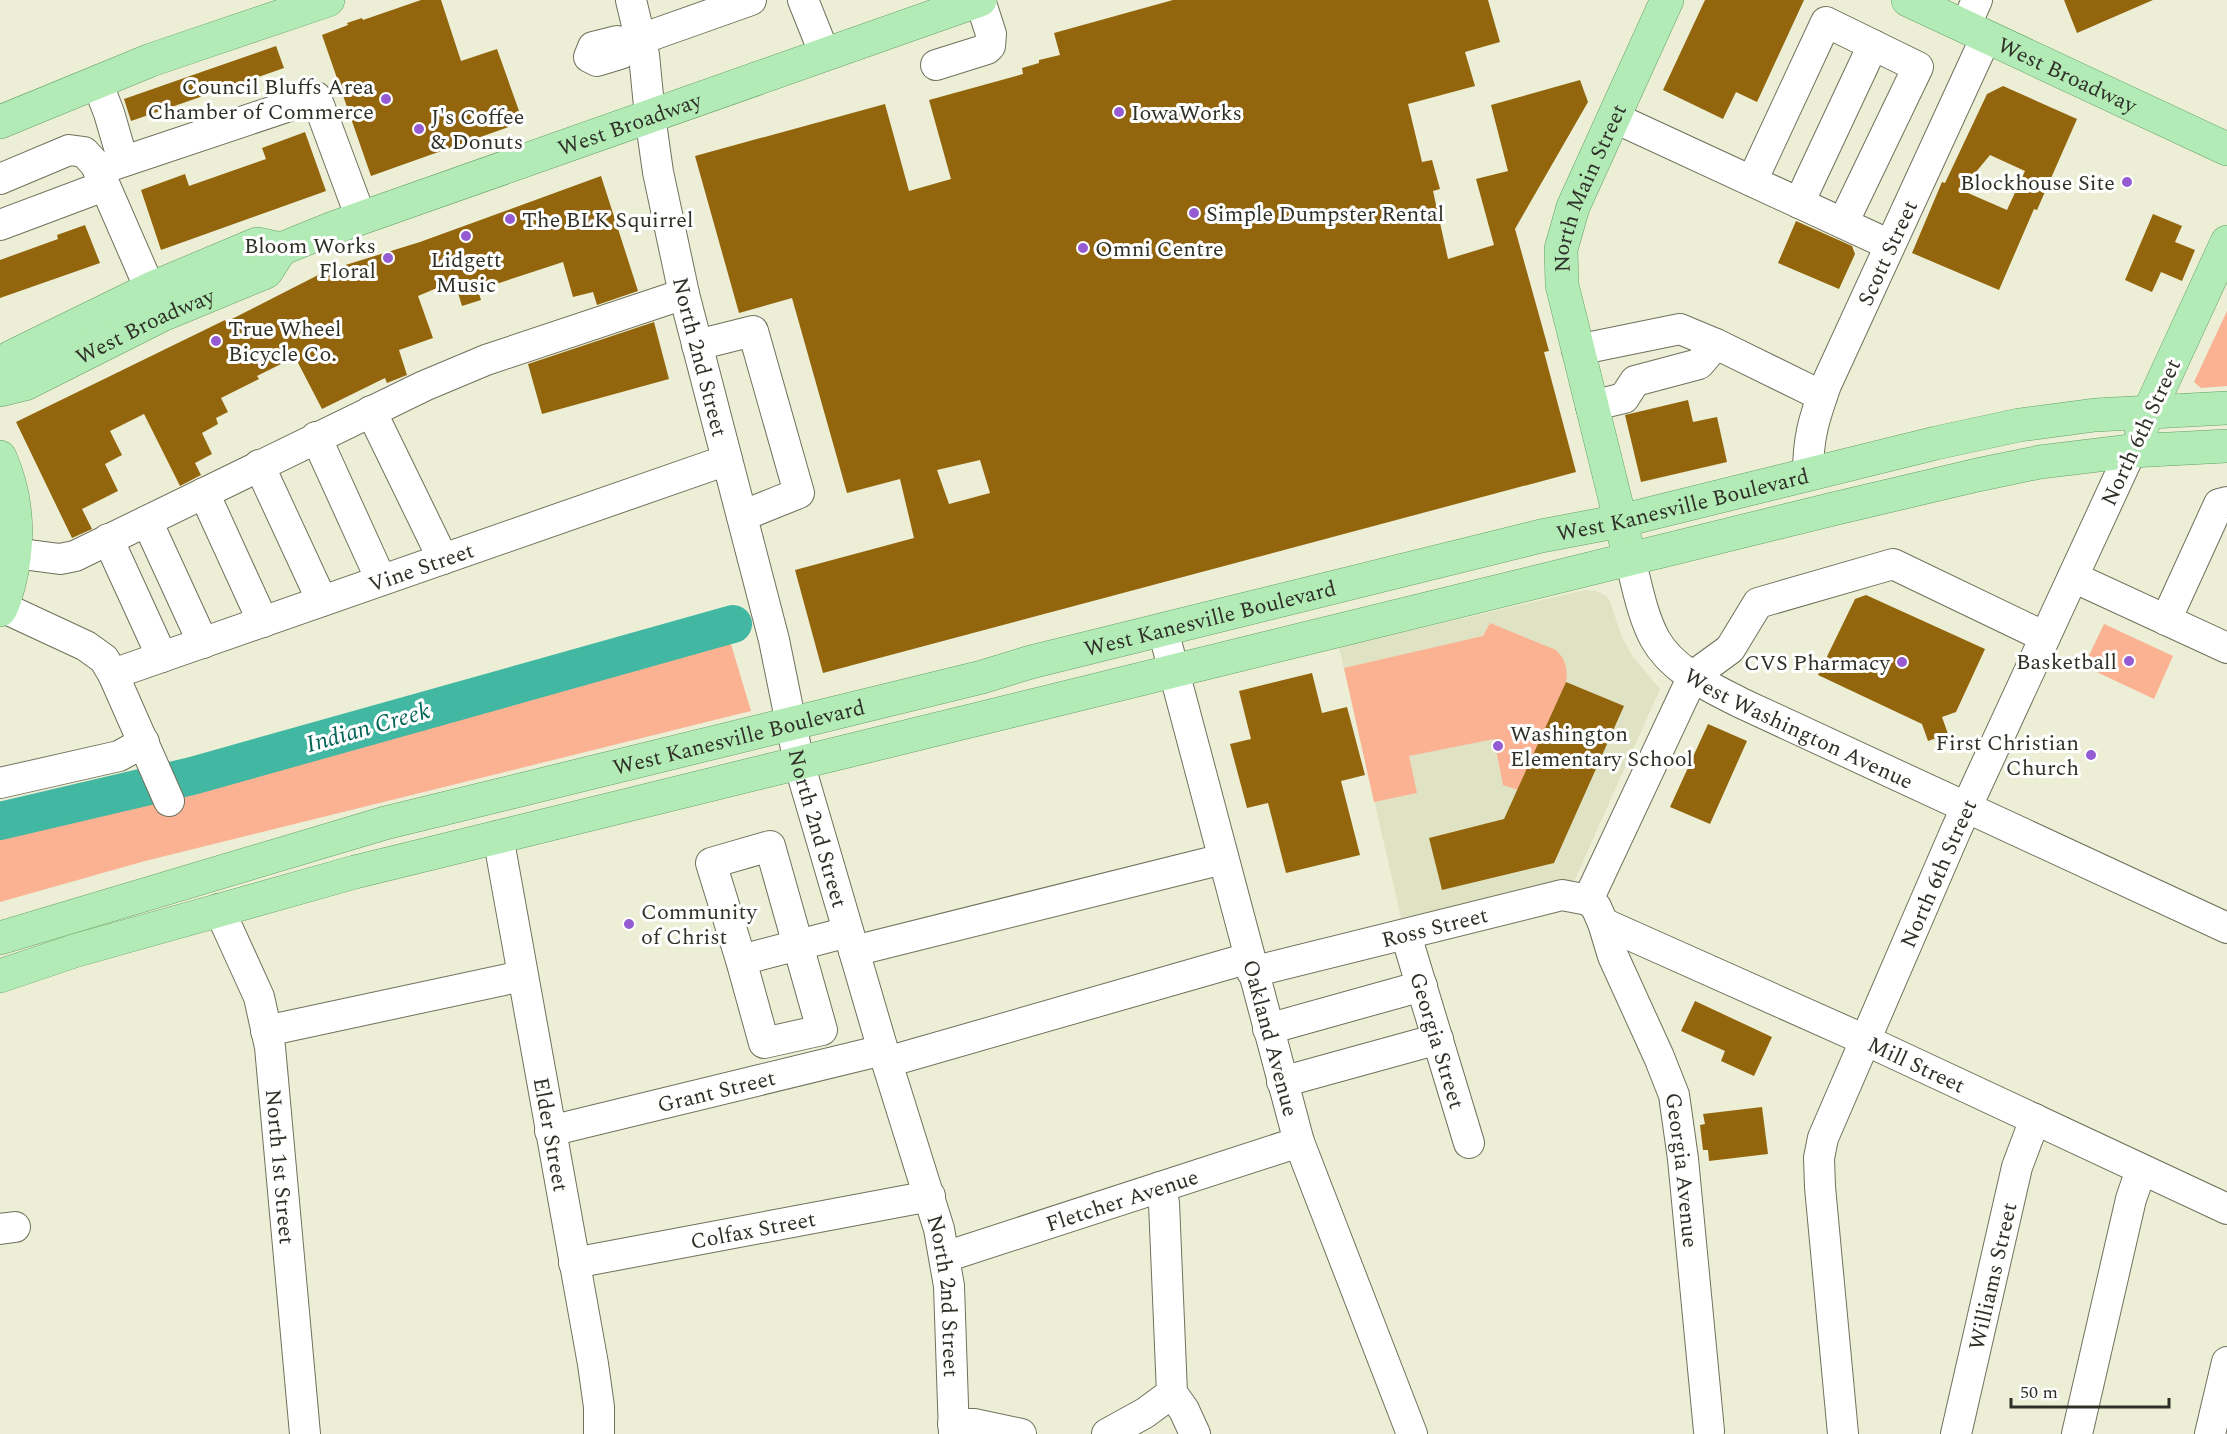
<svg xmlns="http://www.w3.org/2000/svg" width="2227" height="1434" font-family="Spectral,serif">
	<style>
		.built { fill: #e0e3c3 }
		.green { fill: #fbb293 }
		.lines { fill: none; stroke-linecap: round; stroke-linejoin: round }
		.river { stroke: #42b8a2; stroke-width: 38 }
		.building { fill: #93660d; fill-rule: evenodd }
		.minor-casing { stroke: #70715c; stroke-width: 32 }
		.major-casing { stroke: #64a164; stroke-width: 34 }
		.minor { stroke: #fff; stroke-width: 30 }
		.major { stroke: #b3ebb6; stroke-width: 33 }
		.poi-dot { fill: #945bd2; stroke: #fff; stroke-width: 2 }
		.labels { text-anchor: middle; stroke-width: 6; stroke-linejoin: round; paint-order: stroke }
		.street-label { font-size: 22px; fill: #2f3027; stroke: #fff }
		.poi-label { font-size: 22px; fill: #2f3027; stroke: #fff; text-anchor: start }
		.water-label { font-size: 24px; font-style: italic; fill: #006456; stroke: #fff }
	</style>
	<rect width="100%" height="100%" fill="#eceed5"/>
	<!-- built -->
	<path class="built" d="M1585,590l11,1 10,5 4,6 12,35 11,20 27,32 -88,197 -170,36 -63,-275z"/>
	<!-- green -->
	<path class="green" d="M2227,311v75l-26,2 -7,-6z
		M722,614l29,97 -606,150 -145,41v-87l144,-21z
		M1490,623l66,27c10,10 12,19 10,32l-48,108 -15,-5 -9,-46 -85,17 8,37 -43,9 -30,-134 139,-32z
		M2104,624l69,32 -19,43 -70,-33z"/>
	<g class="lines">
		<!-- river -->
		<path class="river" d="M0,821l192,-45 541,-152"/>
	</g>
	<!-- building -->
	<path class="building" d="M421,0h20l20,61 36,-12 26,73 -152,54 -49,-141 26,-10 -1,-2 15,-5 1,2z
		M1173,0h315l12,42 -35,10 10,34 -67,18 14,58 10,-2 8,29 -7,2 15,68 46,-14 -18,-66 32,-8 -17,-66 89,-25 8,22 -73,127 34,122 -5,1 32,120 -753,201 -28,-103 119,-32 -14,-59 -53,14 -55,-195 -53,15 -44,-157 190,-52 24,87 42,-12 -22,-79 94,-26 -1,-6 17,-5v-3l21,-5 -6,-22zM980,460l10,33 -41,11 -12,-34z
		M1705,0h99l-47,102 -21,-10 -13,27 -60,-29z
		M2064,0h89l-76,33z
		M276,46l8,22 -153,53 -7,-22z
		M2003,86l74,33 -40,91 -3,-1 -35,81 -87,-37 30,-71 3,1 42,-89zM1990,155l35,16 -18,39 -46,-20z
		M305,132l21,59 -165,59 -20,-60 44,-16 4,12 77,-27 -4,-11z
		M601,176l37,115 -41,14 -4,-13 -20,5 -10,-35 -85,28 3,10 -19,6 -7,-23 -18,5 -19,8 15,42 -34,12 8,25 -20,8 -2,-5 -63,31 -27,-52 -38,19 2,3 -38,19 7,14 -12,6 2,6 -16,9 10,21 -17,9 6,12 -21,11 -36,-72 -34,17 12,24 -17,9 13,27 -36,18 10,20 -20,9 -56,-116 209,-102 1,2 100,-51 94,-29z
		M2153,214l29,12 -7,16 20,8 -13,31 -21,-9 -9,20 -27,-12z
		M1796,221l56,25 3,8 -16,35 -61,-26z
		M85,225l15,38 -100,35v-38l58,-21 -1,-4z
		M654,322l15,57 -127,35 -14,-50z
		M1688,400l5,22 24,-5 10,45 -86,20 -16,-67z
		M1866,595l119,54 -29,63 -14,5 6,17 -20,7 -6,-17 -104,-49 37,-76z
		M1312,673l10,40 25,-6 18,68 -24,6 19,74 -74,18 -18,-70 -21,5 -17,-64 21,-5 -12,-48z
		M1566,682l58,24 -70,157 -112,27 -13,-52 75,-19z
		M1708,724l39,17 -37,83 -40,-17z
		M1695,1001l77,36 -18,39 -33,-15 4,-10 -44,-20z
		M1762,1107l6,47 -59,7 -1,-11h-5l-3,-25 5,-1 -2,-10z"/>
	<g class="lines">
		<defs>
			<g id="minor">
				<path id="s1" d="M631,0l13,55 6,61 8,56 26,122 90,346 25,123 84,287 56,179 10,57 5,148"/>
				<path d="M803,0l22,55"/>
				<path d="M1965,27l12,-27"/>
				<path d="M622,44l-2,10 -23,7 -8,-4 4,-10 24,-6 5,3 19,-5 110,-39"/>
				<path d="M936,65l51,-16 3,-3 1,-12 -11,-34"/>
				<path d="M97,82l12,31 14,48"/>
				<path d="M1613,117l277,128"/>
				<path d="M98,170l218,-73 45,121"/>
				<path d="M0,179l69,-29 15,2 12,13 54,124"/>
				<path d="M1752,181l74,-159 92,45 -75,156"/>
				<path d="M1799,203l74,-158"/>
				<path d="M0,225l104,-39"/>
				<path d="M697,345l56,-14 46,162 -57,23"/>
				<path d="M1577,350l103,-21 36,15 106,52"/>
				<path d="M1591,406l33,-8 11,-17 64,-17 17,-20"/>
				<path d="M371,411l72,148"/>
				<path d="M316,437l65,143"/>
				<path d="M259,465l63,136"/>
				<path id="s2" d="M1808,474c0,-37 6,-55 18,-89l160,-348"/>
				<path d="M204,493l59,129"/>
				<path d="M147,521l56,122"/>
				<path d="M108,539l54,118"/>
				<path d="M14,553l46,6 15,-3 349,-170 62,-26 198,-66"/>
				<path id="s3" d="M1630,559c7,26 12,56 25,80 18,32 55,48 86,64l486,225"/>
				<path d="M2073,577l154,71"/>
				<path d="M0,606l86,40 18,13 9,15 56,127"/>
				<path d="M2166,620l53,-116 8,-2"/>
				<path id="s4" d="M1163,630l136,512 113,292"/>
				<path id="s5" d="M113,674l614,-214"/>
				<path d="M0,783l119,-27 25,-14"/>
				<path id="s6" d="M498,836l95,528 6,43v27"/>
				<path d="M770,846l52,184 -58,13 -23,-83 -30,-97z"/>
				<path d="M1588,900l105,-224 37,-27 28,-46 135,-39 152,73"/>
				<path id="s7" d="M219,909l40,88 11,50 35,387"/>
				<path id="s8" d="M1603,923l262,117 362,169"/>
				<path id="s9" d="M1406,935l63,208"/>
				<path d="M854,951l369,-92"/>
				<path d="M741,960l107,-28"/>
				<path id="s10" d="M1252,972l310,-77 26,5 8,7 7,16 10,33 46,101 15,38 9,64 26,272"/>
				<path d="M1268,1029l154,-43"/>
				<path d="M266,1031l256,-55"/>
				<path d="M887,1062l362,-104"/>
				<path d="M1282,1082l156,-43"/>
				<path id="s11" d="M550,1131l333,-81"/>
				<path d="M1160,1187l4,16 8,190 12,17 11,24"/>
				<path d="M0,1229l15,-2"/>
				<path id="s12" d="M945,1257l354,-115"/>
				<path id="s13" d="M574,1263l356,-67"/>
				<path d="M953,1424h21l47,10"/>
				<path d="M1107,1434l38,-21 27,-20"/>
				<path id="s14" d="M1843,1434l-23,-247 -1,-29 4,-20 133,-308 175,-379"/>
				<path id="s15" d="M1956,1434l61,-267 18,-48"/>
				<path d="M2077,1434l54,-235 10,-29"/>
				<path d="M2210,1434l17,-72"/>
			</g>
			<g id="major">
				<path id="s16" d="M1908,0l319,149"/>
				<path d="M0,122l151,-62 177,-60"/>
				<path id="s17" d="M0,369l11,-12 139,-68 107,-45 24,5 52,-21 647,-228"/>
				<path id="s18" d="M0,390l25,-6 137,-69 104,-43 15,-23"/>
				<path d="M2141,429l86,-187"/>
				<path d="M0,457c18,41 20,83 9,127 -3,9 -4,18 -9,26"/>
				<path id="s19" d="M1626,543l-64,-258 -1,-36 12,-42 94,-207"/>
				<path id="s20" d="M0,938l385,-115 597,-146 49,-15 510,-126 79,-15 316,-78 83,-18 76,-10 132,-7"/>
				<path d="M0,976l74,-25 281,-79 1478,-363 144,-34 63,-13 91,-11 96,-5"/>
			</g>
		</defs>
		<!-- minor casing -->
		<use href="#minor" class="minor-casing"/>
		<!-- major casing -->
		<use href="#major" class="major-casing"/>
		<!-- minor -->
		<use href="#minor" class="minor"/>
		<!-- major -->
		<use href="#major" class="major"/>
	</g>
	<!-- markers -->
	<g class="poi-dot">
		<circle cx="386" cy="99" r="6"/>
		<circle cx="1119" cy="112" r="6"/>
		<circle cx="419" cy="129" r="6"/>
		<circle cx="2127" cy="182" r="6"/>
		<circle cx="1194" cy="213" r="6"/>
		<circle cx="510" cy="219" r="6"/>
		<circle cx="466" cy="236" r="6"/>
		<circle cx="1083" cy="248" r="6"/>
		<circle cx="388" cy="258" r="6"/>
		<circle cx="216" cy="341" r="6"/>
		<circle cx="2129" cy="661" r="6"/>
		<circle cx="1902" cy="662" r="6"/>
		<circle cx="1498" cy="746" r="6"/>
		<circle cx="2091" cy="755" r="6"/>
		<circle cx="629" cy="924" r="6"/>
	</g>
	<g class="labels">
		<!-- street labels -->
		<g class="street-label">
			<text dy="8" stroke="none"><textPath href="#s16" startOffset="176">West Broadway</textPath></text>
			<text dy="8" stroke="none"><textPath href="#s17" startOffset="682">West Broadway</textPath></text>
			<text dy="8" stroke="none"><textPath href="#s19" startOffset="368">North Main Street</textPath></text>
			<text dy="8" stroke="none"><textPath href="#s2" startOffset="237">Scott Street</textPath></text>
			<text dy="8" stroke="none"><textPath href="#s18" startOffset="159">West Broadway</textPath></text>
			<text dy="8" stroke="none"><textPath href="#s1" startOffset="364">North 2nd Street</textPath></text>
			<text transform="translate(2140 432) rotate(-65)" y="8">North 6th Street</text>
			<text dy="8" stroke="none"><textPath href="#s20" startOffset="1738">West Kanesville Boulevard</textPath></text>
			<text dy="8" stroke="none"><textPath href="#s5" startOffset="326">Vine Street</textPath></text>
			<text dy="8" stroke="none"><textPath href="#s20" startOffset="1252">West Kanesville Boulevard</textPath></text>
			<text dy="8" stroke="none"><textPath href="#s3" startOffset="256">West Washington Avenue</textPath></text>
			<text dy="8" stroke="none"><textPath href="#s20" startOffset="766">West Kanesville Boulevard</textPath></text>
			<text dy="8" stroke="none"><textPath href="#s1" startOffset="850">North 2nd Street</textPath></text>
			<text dy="8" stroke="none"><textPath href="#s14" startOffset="586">North 6th Street</textPath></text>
			<text dy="8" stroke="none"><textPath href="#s10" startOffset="188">Ross Street</textPath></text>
			<text dy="8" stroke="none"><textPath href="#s4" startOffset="422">Oakland Avenue</textPath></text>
			<text dy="8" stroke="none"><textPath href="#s9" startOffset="110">Georgia Street</textPath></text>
			<text dy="8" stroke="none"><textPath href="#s8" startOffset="344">Mill Street</textPath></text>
			<text dy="8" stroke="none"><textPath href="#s11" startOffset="171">Grant Street</textPath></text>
			<text dy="8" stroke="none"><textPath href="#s6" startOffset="303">Elder Street</textPath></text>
			<text dy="8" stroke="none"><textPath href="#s7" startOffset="268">North 1st Street</textPath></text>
			<text dy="8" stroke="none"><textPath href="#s10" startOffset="636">Georgia Avenue</textPath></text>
			<text dy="8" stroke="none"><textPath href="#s12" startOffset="186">Fletcher Avenue</textPath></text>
			<text dy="8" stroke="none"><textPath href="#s13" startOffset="182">Colfax Street</textPath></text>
			<text dy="8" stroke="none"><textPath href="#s15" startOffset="162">Williams Street</textPath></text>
			<text dy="8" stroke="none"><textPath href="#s1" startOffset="1336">North 2nd Street</textPath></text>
		</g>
		<!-- poi labels -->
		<g class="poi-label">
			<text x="374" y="94" text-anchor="end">Council Bluffs Area<tspan x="374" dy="25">Chamber of Commerce</tspan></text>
			<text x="1131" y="120">IowaWorks</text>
			<text x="431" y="124">J's Coffee<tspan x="431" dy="25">&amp; Donuts</tspan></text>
			<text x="2115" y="190" text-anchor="end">Blockhouse Site</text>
			<text x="1206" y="221">Simple Dumpster Rental</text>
			<text x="522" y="227">The BLK Squirrel</text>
			<text x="376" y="253" text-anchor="end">Bloom Works<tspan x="376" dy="25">Floral</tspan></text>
			<text x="1095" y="256">Omni Centre</text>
			<text x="466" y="267" text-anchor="middle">Lidgett<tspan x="466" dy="25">Music</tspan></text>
			<text x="228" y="336">True Wheel<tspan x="228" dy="25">Bicycle Co.</tspan></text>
			<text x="2117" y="669" text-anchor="end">Basketball</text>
			<text x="1890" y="670" text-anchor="end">CVS Pharmacy</text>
			<text x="1510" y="741">Washington<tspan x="1510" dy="25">Elementary School</tspan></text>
			<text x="2079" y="750" text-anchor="end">First Christian<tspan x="2079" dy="25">Church</tspan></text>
			<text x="641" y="919">Community<tspan x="641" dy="25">of Christ</tspan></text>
		</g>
		<!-- water labels -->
		<g class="water-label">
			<text transform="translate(368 727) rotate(-16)" y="8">Indian Creek</text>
		</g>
	</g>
	<!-- scale -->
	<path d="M2011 1398v9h158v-9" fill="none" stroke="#2f3027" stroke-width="3"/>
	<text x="2020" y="1398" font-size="18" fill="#2f3027" stroke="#ffffff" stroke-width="4.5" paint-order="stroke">50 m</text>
</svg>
